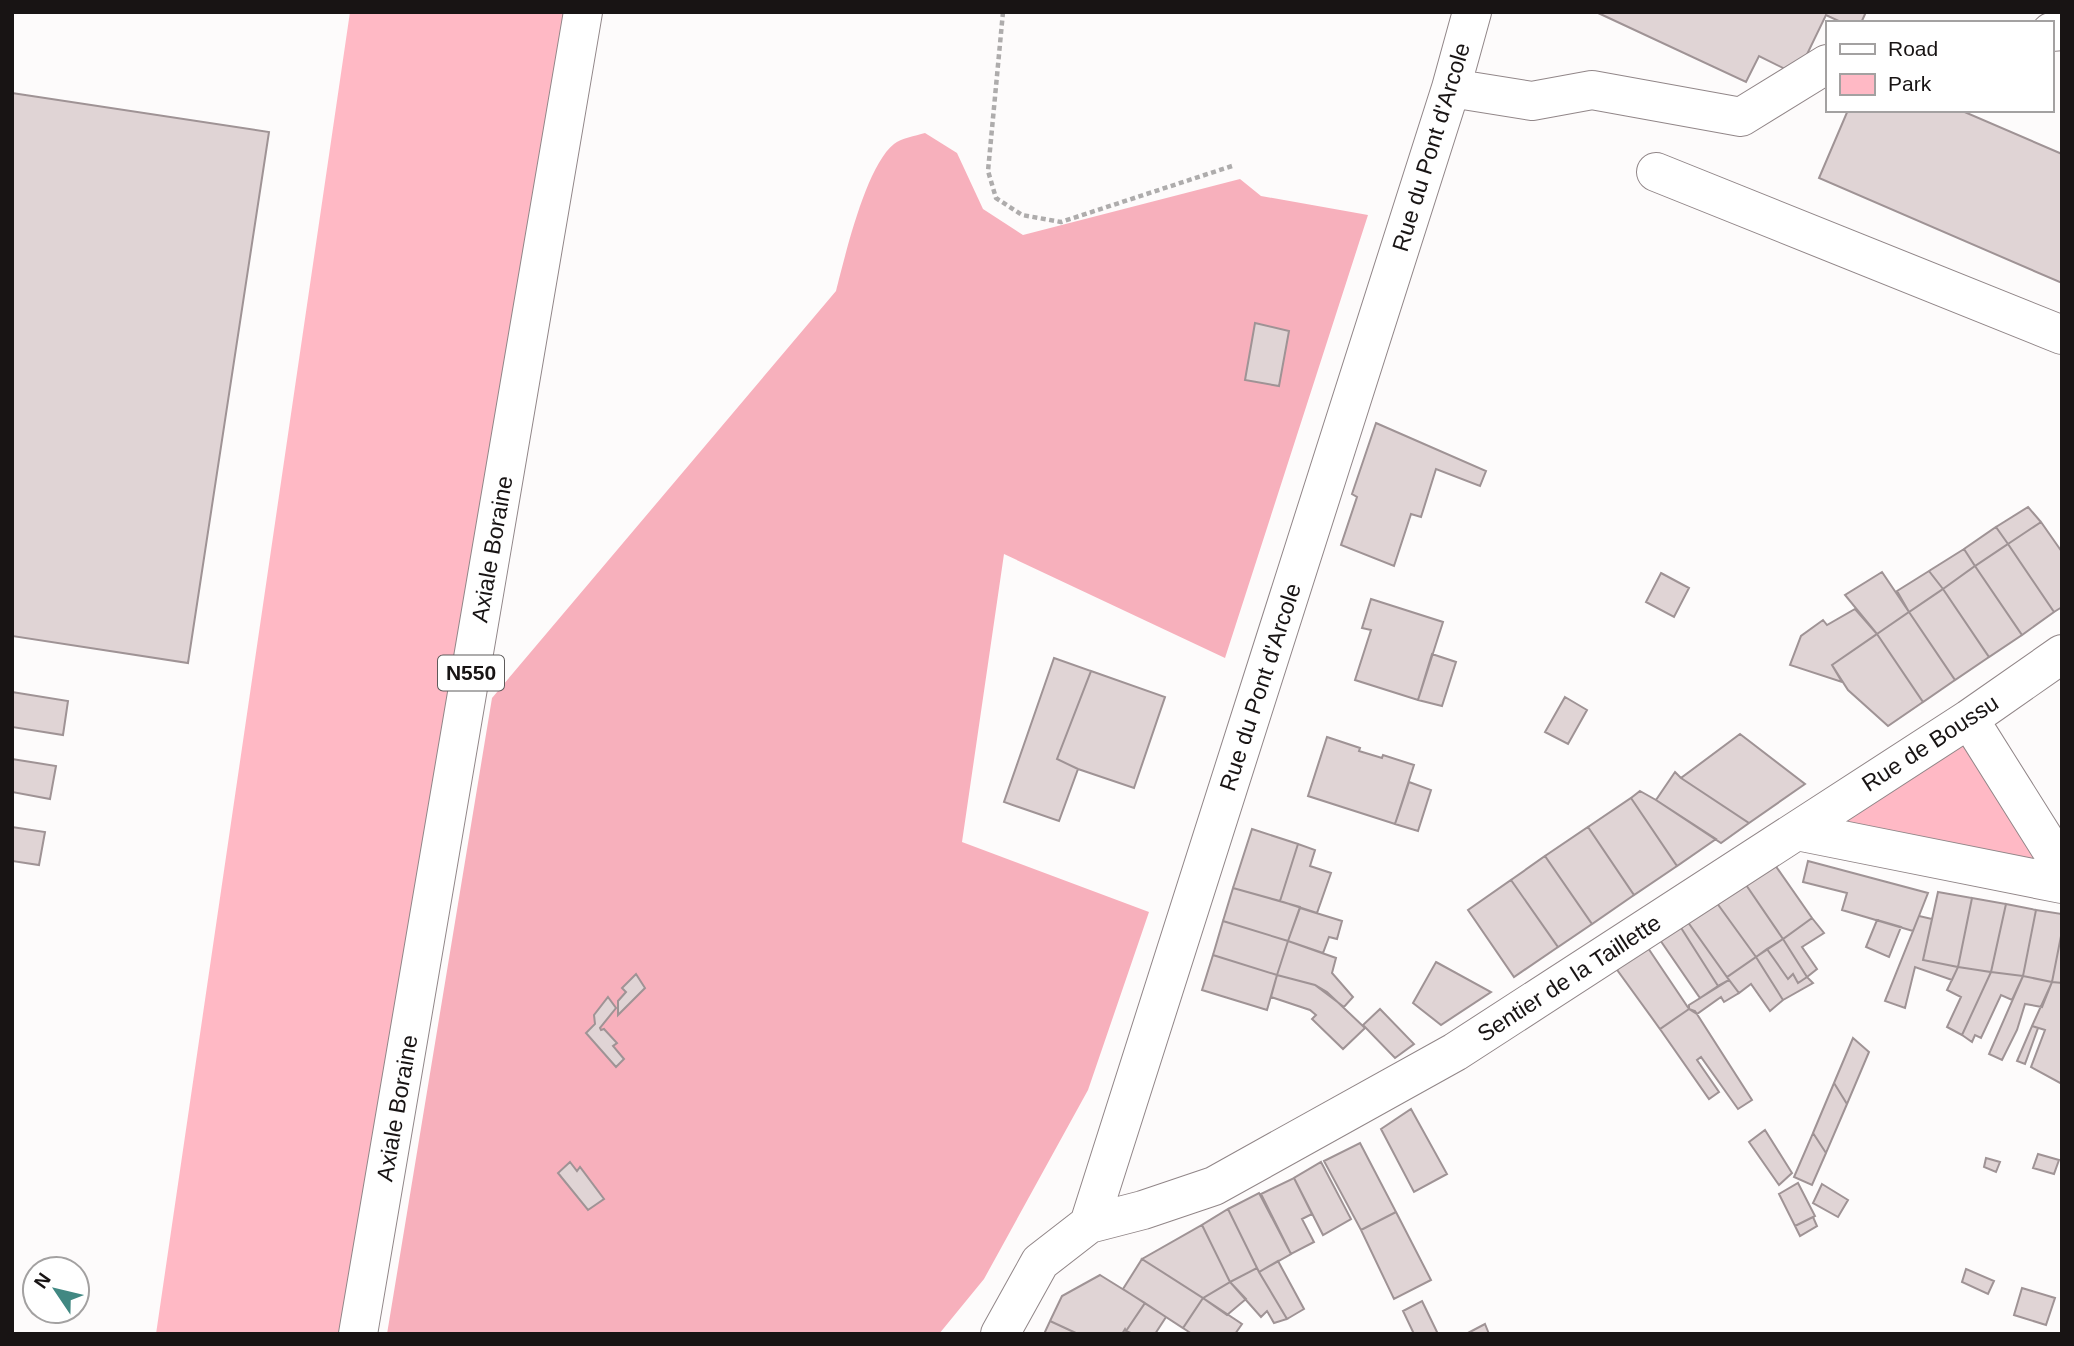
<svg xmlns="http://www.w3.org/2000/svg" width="2074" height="1346" font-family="Helvetica,sans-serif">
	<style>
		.green { fill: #ffb9c5 }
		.forest { fill: #f7b0bc }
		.building { fill: #e0d4d5; stroke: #9f9395; stroke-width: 2 }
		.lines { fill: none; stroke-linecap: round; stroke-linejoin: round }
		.minor-casing { stroke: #918688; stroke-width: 40 }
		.major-casing { stroke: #918688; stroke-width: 40 }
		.path { stroke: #aeacac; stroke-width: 4.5; stroke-dasharray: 5 3.5; stroke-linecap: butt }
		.minor { stroke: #fff; stroke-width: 38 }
		.major { stroke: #fff; stroke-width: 38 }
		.labels { text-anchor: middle; stroke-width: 6; stroke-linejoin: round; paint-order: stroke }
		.shield { fill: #fff; stroke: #5d5a5a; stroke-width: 2 }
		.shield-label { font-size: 21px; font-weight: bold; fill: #181414 }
		.street-label { font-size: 23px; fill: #181414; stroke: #fff }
	</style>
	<rect width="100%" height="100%" fill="#fdfbfb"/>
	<!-- green -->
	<path class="green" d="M350,12h232l-226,1322h-200z
		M1956,728l101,155 -260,-52z"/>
	<!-- forest -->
	<path class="forest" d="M925,133l32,20 26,56 40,26 217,-56 21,17 107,19 -143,443 -221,-104 -42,288 187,70 -61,178 -104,189 -45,55h-552l105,-636 344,-407c9,-35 30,-125 58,-147 7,-6 21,-8 31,-11z"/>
	<!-- building -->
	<path class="building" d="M1596,12h270l-5,11h-18l-17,-8 -29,60 -38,-19 -13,26z
		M12,93l257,39 -81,531 -176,-27z
		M1848,110h112l102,44v129l-243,-105z
		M1255,323l34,8 -10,55 -34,-6z
		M1376,423l110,48 -6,15 -44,-17 -15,48 -10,-3 -17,52 -53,-21 16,-48 -5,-3z
		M2028,507l13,15 -33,22 -12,-17z
		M2041,522l21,30v55l-8,5 -46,-68z
		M1996,527l12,17 -33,22 -11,-17z
		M2008,544l46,68 -32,23 -47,-69z
		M1964,549l11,17 -32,23 -14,-18z
		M1975,566l47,69 -33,22 -46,-68z
		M1929,571l14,18 -34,23 -12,-21z
		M1882,572l27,40 -32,22 -32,-39z
		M1661,573l28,15 -15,29 -28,-15z
		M1943,589l46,68 -34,23 -46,-68z
		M1371,599l72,23 -25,78 -63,-20 16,-50 -9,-2z
		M1855,609l22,25 -45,31 10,17 -52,-17 11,-29 22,-16 4,5z
		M1909,612l46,68 -32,22 -46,-68z
		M1877,634l46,68 -35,24 -40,-36 -16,-25z
		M1432,654l24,8 -14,44 -24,-6z
		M1054,658l37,13 -34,88 21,10 -19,52 -55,-19z
		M1091,671l74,26 -31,91 -56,-19 -21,-10z
		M12,692l56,9 -5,34 -51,-8z
		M1565,697l22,13 -19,34 -23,-12z
		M1740,734l65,50 -56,39 -68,-45z
		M1327,737l33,11 -1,3 23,7 1,-3 31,10 -19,59 -87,-28z
		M12,759l44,7 -6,33 -38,-7z
		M1675,772l6,6 68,45 -28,20 -65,-43z
		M1409,782l22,8 -13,41 -23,-7z
		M1640,791l16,9 60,39 -39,27 -46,-68z
		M1631,798l46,68 -43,29 -46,-68z
		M12,827l33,5 -6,33 -27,-4z
		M1588,827l46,68 -42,29 -47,-68z
		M1252,829l46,15 -18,57 -47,-13z
		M1298,844l17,6 -5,16 21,7 -14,40 -37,-12z
		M1545,856l47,68 -34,23 -47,-67z
		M1808,861l120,32 -15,38 -71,-21 5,-17 -44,-11z
		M1775,865l37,53 -29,21 -41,-60z
		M1742,879l41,60 -27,18 -42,-58z
		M1511,880l47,67 -44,30 -46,-67z
		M1233,888l67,19 -12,34 -65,-20z
		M1938,892l34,6 -14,69 -35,-7z
		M1972,898l34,6 -15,68 -33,-5z
		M1714,899l42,58 -29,20 -42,-59z
		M2006,904l30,6 -13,66 -32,-4z
		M1300,908l42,13 -5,18 -8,-2 -6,16 -35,-12z
		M2036,910l26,4v17l-10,51 -29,-6z
		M1919,916l13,3 -9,41 35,7 -6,13 -37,-13 -10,41 -20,-7z
		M1685,918l44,62 -11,6 -40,-63z
		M1812,918l12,15 -22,14 15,22 -10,8 -24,-38z
		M1877,920l24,7 -12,30 -23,-10z
		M1223,921l65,20 -11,34 -64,-20z
		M1678,923l40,63 -18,12 -42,-61z
		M2062,931v52l-10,-1z
		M1783,939l24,38 -9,6 -5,-9 -5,5 -21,-30z
		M1288,941l48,17 -4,15 21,24 -9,10 -29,-22 -38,-10z
		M1646,945l43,64 -29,20 -45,-62z
		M1767,949l21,30 5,-5 5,9 9,-6 6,6 -30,17 -27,-43z
		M1213,955l64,20 -10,35 -65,-20z
		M1756,957l27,43 -13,11 -19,-27 -12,9 -12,-16z
		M1436,962l55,30 -50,33 -28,-22z
		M1958,967l33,5 -29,63 -15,-8 14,-30 -14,-7z
		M1991,972l32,4 -11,24 -11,-5 -20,43 -6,-3 -3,7 -10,-7z
		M636,974l9,14 -27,27v-14l8,-9 -4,-4z
		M1277,975l38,10 12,7 38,36 -22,21 -31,-30 4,-4 -6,-5 -39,-13z
		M2023,976l29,6 -10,25 -17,-3 -8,26 -15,30 -13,-6z
		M1729,980l10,13 -15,9 -3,-5 -24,17 -8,-5v-4z
		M2052,982l10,1v101l-31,-17 14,-37 -13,-4z
		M608,997l8,11 -16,20 1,2 3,-1 13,14 -4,3 11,13 -8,8 -30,-34 9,-9 -1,-9z
		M1380,1009l34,35 -19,14 -32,-33z
		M1689,1009l6,2 57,89 -14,9 -37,-52 -4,3 22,32 -10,7 -49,-70z
		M2032,1026l6,2 -13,36 -8,-3z
		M1853,1038l16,14 -22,52 -13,-21z
		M1834,1083l13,21 -21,49 -13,-20z
		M1411,1109l36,65 -33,18 -33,-63z
		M1765,1130l27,43 -13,12 -30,-43z
		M1813,1133l13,20 -14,32 -18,-8z
		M1360,1143l36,69 -35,18 -37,-69z
		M2038,1154l21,6 -5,14 -21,-6z
		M1986,1158l14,4 -4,10 -12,-5z
		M570,1162l7,9 3,-4 24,32 -16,11 -30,-37z
		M1321,1162l30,57 -28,16 -29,-57z
		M1294,1178l18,36 -10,5 12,23 -23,12 -30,-60z
		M1798,1183l17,33 -20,10 -16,-32z
		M1822,1184l26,16 -10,17 -25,-14z
		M1259,1193l32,61 -32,18 -31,-63z
		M1228,1209l29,59 -27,14 -28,-57z
		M1396,1212l35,68 -37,19 -33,-69z
		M1813,1217l4,9 -17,10 -5,-10z
		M1202,1225l28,57 -27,16 -61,-39z
		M1142,1259l61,39 -20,30 -60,-39z
		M1278,1261l26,48 -17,10 -28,-47z
		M1257,1268l2,4 28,47 -13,4 -7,-12 -6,6 -31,-35z
		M1966,1269l28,12 -6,13 -26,-12z
		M1100,1275l45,28 -19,28 -1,-2 -3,5h-44l-28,-13 12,-25z
		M1230,1282l16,17 -19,16 -24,-17z
		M2022,1288l33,10 -9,27 -32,-10z
		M1203,1298l39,26 -7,10h-43l-9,-6z
		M1422,1301l16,33h-24l-11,-23z
		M1145,1303l21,14 -11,17h-22l-7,-3z
		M1050,1321l28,13h-34z
		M1485,1324l4,10h-23z"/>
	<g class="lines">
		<defs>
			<path id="minor" d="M2051,32l11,-1
				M1451,88l81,13 60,-11 149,27 86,-53
				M1656,172l406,163
				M1969,719l93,148
				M1797,831l265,53
				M1089,1224l54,-14 71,-24 241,-134 514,-333 93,-65
				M1000,1334l40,-72 49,-38 362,-1136 21,-76"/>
			<path id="major" d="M358,1334l225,-1322"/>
		</defs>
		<!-- minor casing -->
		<use href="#minor" class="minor-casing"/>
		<!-- major casing -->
		<use href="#major" class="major-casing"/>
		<!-- path -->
		<path class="path" d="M1003,12l-15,159 8,27 26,17 39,7 171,-56"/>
		<!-- minor -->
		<use href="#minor" class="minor"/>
		<!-- major -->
		<use href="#major" class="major"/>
	</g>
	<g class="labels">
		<!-- shield labels -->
		<rect class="shield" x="438" y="655.5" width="66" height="35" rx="5"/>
		<g class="shield-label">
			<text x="471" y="680">N550</text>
		</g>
		<!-- street labels -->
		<g class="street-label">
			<text transform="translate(1431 147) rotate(-73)" y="8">Rue du Pont d'Arcole</text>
			<text transform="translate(492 549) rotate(-80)" y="8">Axiale Boraine</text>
			<text transform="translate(1260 687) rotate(-72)" y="8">Rue du Pont d'Arcole</text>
			<text transform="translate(1930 743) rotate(-33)" y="8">Rue de Boussu</text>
			<text transform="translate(1569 978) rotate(-33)" y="8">Sentier de la Taillette</text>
			<text transform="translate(397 1108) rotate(-80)" y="8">Axiale Boraine</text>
		</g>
	</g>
	<!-- border -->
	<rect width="2074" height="1346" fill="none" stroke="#181414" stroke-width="28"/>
	<!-- legend -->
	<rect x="1826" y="21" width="228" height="91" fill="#ffffff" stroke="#a3a1a1" stroke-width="2"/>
	<rect x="1840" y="44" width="35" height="10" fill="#ffffff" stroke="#a3a1a1" stroke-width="2"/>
	<text x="1888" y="56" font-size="21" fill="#181414">Road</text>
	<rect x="1840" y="74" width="35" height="21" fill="#ffb9c5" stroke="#a3a1a1" stroke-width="2"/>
	<text x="1888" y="91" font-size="21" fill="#181414">Park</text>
	<!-- north arrow -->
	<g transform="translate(56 1290) rotate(305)"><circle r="33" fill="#ffffff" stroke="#a3a1a1" stroke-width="2"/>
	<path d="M0-5L12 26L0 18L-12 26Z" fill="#418882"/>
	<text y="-10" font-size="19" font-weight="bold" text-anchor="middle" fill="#181414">N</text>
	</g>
</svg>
